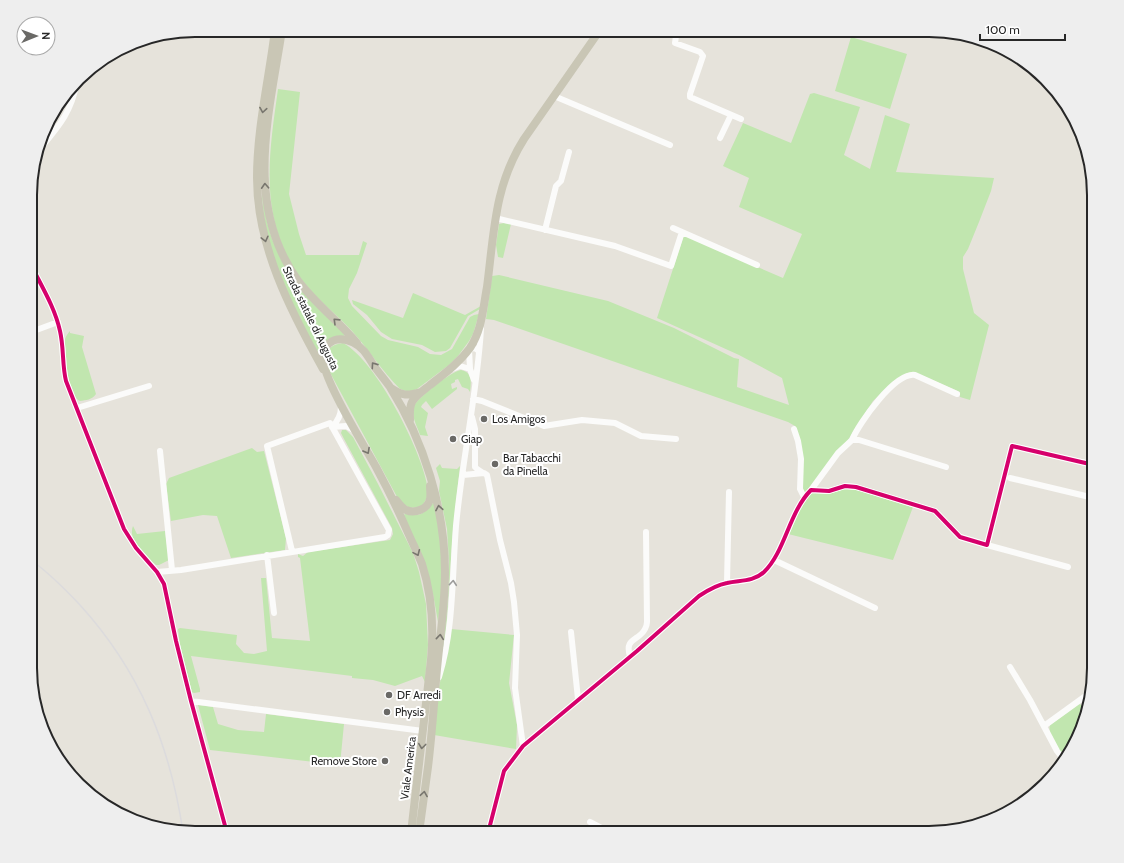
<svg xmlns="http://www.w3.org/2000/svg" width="1124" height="863" font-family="Cabin,sans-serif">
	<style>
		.green { fill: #c1e6af }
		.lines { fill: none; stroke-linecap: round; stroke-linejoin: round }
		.minor { stroke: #fbfbfa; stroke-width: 6 }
		.major { stroke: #c9c6b5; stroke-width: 8 }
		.rail { stroke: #dcdbdd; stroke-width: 1.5 }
		.cycleway-casing { stroke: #fff; stroke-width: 6 }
		.cycleway { stroke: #d6006c; stroke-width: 4 }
		.oneway { stroke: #78766e }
		.oneway2 { stroke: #9c9c9b }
		.poi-dot { fill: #6a6966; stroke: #fff; stroke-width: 1.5 }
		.labels { text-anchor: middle; stroke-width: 4; stroke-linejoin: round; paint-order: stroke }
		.street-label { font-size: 11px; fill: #272727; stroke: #fff }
		.poi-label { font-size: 11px; fill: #272727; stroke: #fff; text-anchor: start }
		.rim { fill: none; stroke: #272727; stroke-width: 2 }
	</style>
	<rect width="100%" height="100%" fill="#e6e3db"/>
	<!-- green -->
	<path class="green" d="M851,37l56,17 -17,55 -55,-18z
		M278,89l22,3 -11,102 10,40 7,21h53l4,-14 4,2 -10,30 -8,16 -1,9 4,8 29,30 7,4 30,7 12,7 11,1 11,-6 18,-32 4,-2 5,-1 -6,20 -4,7 -11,15 -9,9 -32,24 -8,3 -9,-3c-18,-18 -31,-39 -48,-58 -18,-19 -38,-34 -53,-55 -41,-58 -30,-122 -21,-187z
		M814,93l46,14 -16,48 26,14 15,-54 25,9 -14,48 98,6 -3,13 -12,31 -11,27 -5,8v12l11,44 15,12 -19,75 -10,-3v-5l-44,-19h-9l-21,16 -13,12 -25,39 -43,53 -4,-5 -6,-62 -7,-4 -294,-102 -8,-1 6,-43 7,-1 109,26 66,27 60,30 5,1 -2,28 52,18 -7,-27 -43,-23 -82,-37 27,-83 99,43 19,-44 -63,-27 10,-29 -26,-12 20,-43 48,20 19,-49z
		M262,189l5,33 5,17 10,22 63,74 -26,20 -3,-1c-24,-52 -54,-106 -54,-165z
		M504,223l7,1 -8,34 -5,-1 -2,-12 3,-21z
		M413,293l52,22 16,-9 -1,3 -12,7 -18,32 -4,3 -11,1 -13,-7 -30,-6 -11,-7 -14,-17 -14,-11 -1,-4 51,18z
		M70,331v2l14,3 -2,11 14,47c-4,6 -10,6 -16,7 -12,-4 -17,-50 -15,-62 1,-3 3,-6 5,-8z
		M343,343c33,17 81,111 85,147 0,7 -3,12 -7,17l-11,1 -10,-6 -4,-7 -69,-128c-3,-15 1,-22 16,-24z
		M461,370c12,2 10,13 9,22l-2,-3 -6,-2 -4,-8 -3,1v2l-4,2 1,5 5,-2v2l-25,20 -6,-8 -4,4 -1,2 7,6 -3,14 3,9 -8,-1c-3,-9 -8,-17 -7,-27 2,-9 39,-37 48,-38z
		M342,430h4l7,7 24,45 36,71 6,19 7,32 2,41 -3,37 -3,-6 -27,10 -22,-6 -21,-2v-2l-161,-20 9,33v3l-6,1 -2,-1c-5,-21 -12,-41 -14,-63l2,-1 57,7 -1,9 8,9 10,1 13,-3 -6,-73h5l6,60 38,3 -10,-83 -2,-1v-3l5,2 5,-4 82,-12 3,-6 -1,-6 -49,-91 -2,-4z
		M252,448l5,4 7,-1 22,87 -1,12 -54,8 -14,-42 -14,-1 -32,6 -5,-37 3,-6z
		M440,464l2,4 15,1 3,-3 -7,64 -8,117 -3,9 6,-59 1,-35 -2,-33 -8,-38 1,-10 -4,-13z
		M844,489h11l58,18 -20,53 -105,-26c5,-11 15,-37 26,-42z
		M433,503l2,1 6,35 1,49 -4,34 -5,-28 -30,-79c4,-2 5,0 10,0 9,1 14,-5 20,-12z
		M133,526l4,8 28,-3 4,29 -10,5h-3c-9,-9 -29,-24 -23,-39z
		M451,629l63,6 -5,48 8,42 -1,24 -82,-14 3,-38z
		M1079,704l3,1 4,6 -5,20 -16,27c-6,-8 -18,-23 -15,-33z
		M198,705l15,2 5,17 20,6 26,2 2,-18 78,10 -4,41 -130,-15z"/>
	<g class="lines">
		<!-- minor -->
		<path class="minor" d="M684,30l-8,6 -1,7 25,9 3,4 -13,38v3l51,22
			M554,96l116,49
			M720,138l11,-23
			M39,150c20,-24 32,-37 38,-68
			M495,218l120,28 56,20 11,-34 75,33
			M673,228l9,4
			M545,230l11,-44 5,-5 8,-29
			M31,265c11,22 24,43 29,66 4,17 2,34 6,50l58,148 12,19 21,24 7,12 12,57 15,60 36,132
			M31,332l27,-10
			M452,369l8,-3 10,3 4,11
			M470,369l-1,-20 6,-1 4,3
			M473,399l9,2 62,25 38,-6 33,3 26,13 35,3
			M77,408l72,-22
			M472,417l3,12v38l2,2 6,4
			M332,427l14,-1 9,5
			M332,427c6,-6 9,-12 9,-20
			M794,429l4,12 3,18 -1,30 4,8
			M852,440c7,-17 43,-68 63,-65l42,19
			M160,451l12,119
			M463,475l21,-2 3,2 13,65 11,43 3,19 3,33 -2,53 8,58
			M1010,478l84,20
			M811,490l27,-37 14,-13h7l87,27
			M987,545l81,22
			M267,555l7,58
			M774,560l101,48
			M157,572l24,-2 204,-33 3,-2 1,-5 -59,-107 -63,23 25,105
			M727,583l2,-91
			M571,632l7,67
			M630,656c-6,-18 9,-15 15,-27 1,-2 2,-4 2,-7l-1,-90
			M1010,667l20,33 27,51 7,9
			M439,677c15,-49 13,-101 17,-151 6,-66 21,-131 25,-197
			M191,701l232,30
			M1044,726l47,-34
			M590,822l21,11
			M488,833l16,-62 19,-25 114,-95 62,-55c9,-6 17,-11 28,-13 13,-3 26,-1 37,-11 21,-20 25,-60 47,-82l18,1 16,-5 11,1 79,24 25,26 27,8 25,-99 82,19"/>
		<!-- major -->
		<path class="major" d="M275,30c-6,49 -18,98 -18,148 0,68 33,132 66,191
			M282,30c-13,85 -39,176 17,252 17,22 40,40 58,61
			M391,388c12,8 16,8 30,4
			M410,420c0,-6 -1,-12 2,-18 4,-7 12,-12 18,-17 14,-11 29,-22 40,-37 12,-18 13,-40 17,-61 7,-53 7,-101 37,-148l76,-109
			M396,500c3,4 6,8 10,10 9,4 22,-1 24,-11 1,-4 0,-9 0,-13
			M411,833l20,-173c3,-32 1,-65 -9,-96 -4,-10 -9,-20 -13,-29 -10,-23 -21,-46 -33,-68 -11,-20 -56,-92 -53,-111 4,-24 29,-19 41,-5 4,5 7,10 10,15 5,7 11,14 16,21 34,54 55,122 55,185 0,33 -5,65 -8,97 -3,33 -5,65 -9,98 -3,22 -6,44 -9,66"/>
		<!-- rail -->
		<path class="rail" d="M31,560c18,13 34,29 49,45 60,66 90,140 103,227"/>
		<defs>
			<path id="cycleway" d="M31,265c11,22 24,43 29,66 4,17 2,34 6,50l58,148 12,19 21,24 7,12 12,57 15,60 36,132
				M488,833l16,-62 19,-25 114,-95 62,-55c9,-6 17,-11 28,-13 13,-3 26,-1 37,-11 21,-20 25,-60 47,-82l18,1 16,-5 11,1 79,24 25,26 27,8 25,-99 82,19"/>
		</defs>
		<!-- cycleway casing -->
		<use href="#cycleway" class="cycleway-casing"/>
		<!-- cycleway -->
		<use href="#cycleway" class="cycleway"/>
	</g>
	<!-- one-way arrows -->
	<defs><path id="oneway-chevron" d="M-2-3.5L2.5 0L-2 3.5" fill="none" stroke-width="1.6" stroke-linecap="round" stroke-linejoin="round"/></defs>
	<g class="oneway">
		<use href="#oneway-chevron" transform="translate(263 110) rotate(99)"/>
		<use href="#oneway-chevron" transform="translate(265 186) rotate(-93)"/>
		<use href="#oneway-chevron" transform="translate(265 239) rotate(76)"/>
		<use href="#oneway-chevron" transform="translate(336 321) rotate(-136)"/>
		<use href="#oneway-chevron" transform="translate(374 365) rotate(-125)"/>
		<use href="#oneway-chevron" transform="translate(367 451) rotate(61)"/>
		<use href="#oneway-chevron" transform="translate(439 508) rotate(-100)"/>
		<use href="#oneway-chevron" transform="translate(417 553) rotate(66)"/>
		<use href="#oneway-chevron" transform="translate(440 637) rotate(-84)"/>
		<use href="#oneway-chevron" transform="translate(422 746) rotate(97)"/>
		<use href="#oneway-chevron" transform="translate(424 794) rotate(-81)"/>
	</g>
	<use class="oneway2" href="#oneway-chevron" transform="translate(453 583) rotate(-85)"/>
	<!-- markers -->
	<g class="poi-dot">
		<circle cx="484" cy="419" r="4"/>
		<circle cx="453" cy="439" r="4"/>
		<circle cx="495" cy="464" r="4"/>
		<circle cx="389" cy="695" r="4"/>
		<circle cx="387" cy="712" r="4"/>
		<circle cx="385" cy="761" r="4"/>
	</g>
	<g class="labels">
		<!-- street labels -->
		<g class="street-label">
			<text transform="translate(311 318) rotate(64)" y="4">Strada statale di Augusta</text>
			<text transform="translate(408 768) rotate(-83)" y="4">Viale America</text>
		</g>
		<!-- poi labels -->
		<g class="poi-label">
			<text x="492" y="423">Los Amigos</text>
			<text x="461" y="443">Giap</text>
			<text x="503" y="462">Bar Tabacchi<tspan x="503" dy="13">da Pinella</tspan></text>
			<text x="397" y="699">DF Arredi</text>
			<text x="395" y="716">Physis</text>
			<text x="377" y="765" text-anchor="end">Remove Store</text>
		</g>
	</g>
	<!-- crop -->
	<path d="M0 0H1124V863H0ZM195 37H929A158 158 0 0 1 1087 195V668A158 158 0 0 1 929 826H195A158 158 0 0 1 37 668V195A158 158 0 0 1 195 37Z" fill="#eee" fill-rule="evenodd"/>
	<path class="rim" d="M195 37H929A158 158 0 0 1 1087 195V668A158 158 0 0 1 929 826H195A158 158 0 0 1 37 668V195A158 158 0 0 1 195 37Z"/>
	<!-- north arrow -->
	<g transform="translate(36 36) rotate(89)"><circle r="19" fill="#ffffff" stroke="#a9a9a9"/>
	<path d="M0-3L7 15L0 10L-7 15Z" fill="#6a6966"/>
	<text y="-6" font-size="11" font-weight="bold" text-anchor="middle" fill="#272727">N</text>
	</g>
	<!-- scale -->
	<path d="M980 34v6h85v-6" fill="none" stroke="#272727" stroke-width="2"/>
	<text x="986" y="34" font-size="12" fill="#272727" stroke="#ffffff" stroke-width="3" paint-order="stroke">100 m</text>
</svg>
